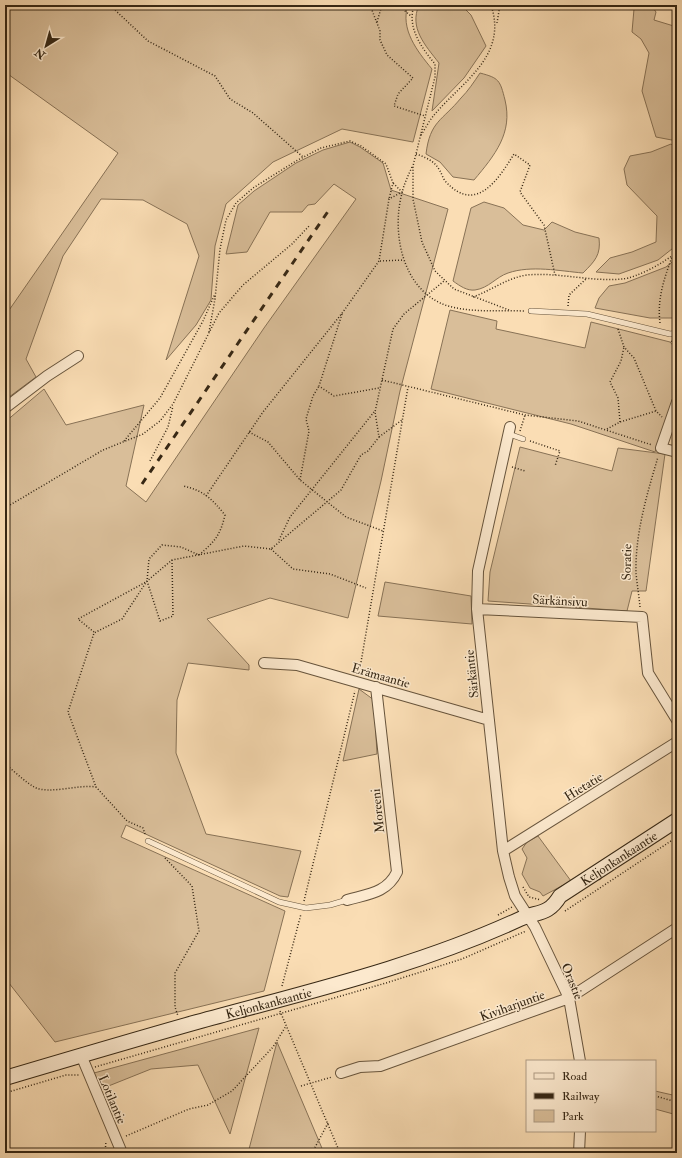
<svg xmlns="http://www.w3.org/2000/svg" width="682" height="1158" font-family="'IM FELL Double Pica',serif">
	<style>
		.green { fill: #d9be99; stroke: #887256 }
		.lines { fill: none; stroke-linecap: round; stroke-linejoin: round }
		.lane-casing { stroke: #67543c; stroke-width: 6 }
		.street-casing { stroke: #67543c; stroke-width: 12 }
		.secondary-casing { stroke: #362714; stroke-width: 16 }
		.path { stroke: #362714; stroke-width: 1.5; stroke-dasharray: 1 2; stroke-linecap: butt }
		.lane { stroke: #fce9ce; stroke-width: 5 }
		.street { stroke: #fce9ce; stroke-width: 10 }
		.secondary { stroke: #fce9ce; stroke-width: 14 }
		.rail { stroke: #362714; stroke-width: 3; stroke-dasharray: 7 7; stroke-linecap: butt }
		.labels { text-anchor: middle; stroke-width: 3; stroke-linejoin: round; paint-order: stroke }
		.street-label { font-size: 13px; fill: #362714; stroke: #fce9ce }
	</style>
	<rect width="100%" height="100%" fill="#faddb4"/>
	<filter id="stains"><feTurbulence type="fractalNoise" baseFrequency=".005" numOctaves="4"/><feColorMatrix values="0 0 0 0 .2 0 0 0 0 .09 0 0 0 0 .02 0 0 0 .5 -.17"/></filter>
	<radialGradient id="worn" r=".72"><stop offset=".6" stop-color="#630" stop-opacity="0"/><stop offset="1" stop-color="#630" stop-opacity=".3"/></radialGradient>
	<!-- green -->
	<path class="green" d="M5,5h403c-8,24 9,46 24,64l-19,73 -71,-13 -69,33 -47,42 -11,42 -4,54 -15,25 -30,35 33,-104 -12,-32 -44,-24 -42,-1 -38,57 -37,103 10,18 -31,23v-84l113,-163 -113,-81z
		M419,5h42l10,10 15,31 -22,32 -32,33 7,-48c-14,-18 -30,-35 -20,-58z
		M637,5h14l5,7 -2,8 23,7v114l-21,-4 -14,-46 7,-38 -8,-14 -9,-7 2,-23z
		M480,73c19,5 20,7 25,27 8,33 -10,55 -31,80l-21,-3 -13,-15 -14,-8c4,-33 16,-33 35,-56 7,-7 13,-16 19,-25z
		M350,142l10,5 23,16 8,27 57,19 -48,182 -19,90 -33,137 -78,-20 -63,21 42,46v5l-61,-7 -11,37 -1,53 30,81 95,17 -13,46 -8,-1 -154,-71 -5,12 164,74 -21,80 -209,51 -50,-64v-556l39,-33 22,36 78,-20 -18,81 20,16 118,-174 92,-129 -22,-15 -19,20 -7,1 -6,7h-32l-23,40 -21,2 12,-49 16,-14 42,-28 27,-13z
		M671,144l6,5v96l-19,15 -39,14 -23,-2 14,-14 22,-6 24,-10 1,-26 -30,-31 -3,-16 6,-13 21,-4z
		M484,202l20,6 19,17 21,5 8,-8 23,10 24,6c2,17 -4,23 -16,35 -23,-2 -52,-8 -75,0 -12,4 -19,15 -33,17 -8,1 -15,-4 -22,-9l18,-73z
		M677,258v60h-27l-55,-10 4,-10 10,-12 16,-3 41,-16z
		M450,310l47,11 -1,8 89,19 6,-26 79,20 7,8v36l-22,66 -84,-28 -140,-35z
		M520,447l92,24 6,-23 47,6 -19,137h-14l-5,20 -139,-10 2,-29z
		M385,582l86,14 1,28 -94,-8z
		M359,689l15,11 3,54 -34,7z
		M538,836l33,45 -28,15 -3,-4 -10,-4 -8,-14 5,-16 -5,-9 5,-7z
		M259,1028l-29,106 -32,-69 -47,4 -50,20 -7,-16z
		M277,1042l47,111h-76z
		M655,1091l22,5v19l-22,-6z"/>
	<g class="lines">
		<defs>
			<path id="lane" d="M531,311l56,3 83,20 7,-1
				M509,434l14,5
				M148,841l131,61 27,6 24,-3 17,-5"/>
			<path id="street" d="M677,402l-16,46 16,4
				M5,408l42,-32 31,-20
				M510,427l-32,144 -1,38 26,242 6,26 6,19 20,31 34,71 11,63
				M477,609l165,8 6,56 29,47
				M264,663l33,2 192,55
				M503,851l174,-109
				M347,900c21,-6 40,-7 50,-28l-21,-185
				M81,1055l41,98
				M341,1073l19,-6 20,-1 189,-68 108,-70
				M579,1153l1,-22"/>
			<g id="secondary">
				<path id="s1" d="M5,1078c64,-19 128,-38 192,-56 109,-30 219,-55 323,-103 17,-8 28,-3 40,-23l117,-76"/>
			</g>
		</defs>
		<!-- lane casing -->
		<use href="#lane" class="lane-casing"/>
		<!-- street casing -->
		<use href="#street" class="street-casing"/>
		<!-- secondary casing -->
		<use href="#secondary" class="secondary-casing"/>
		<!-- path -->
		<path class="path" d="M112,5l3,5 33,31 67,35 15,23 23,14 50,44
			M370,5l10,26v9l7,15 26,23 -15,16 -4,12 31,10
			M398,5l13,11
			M414,5c-7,23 7,42 21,59v13l-22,89v33l9,43 13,29 19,18 55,21
			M377,22l5,-17
			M497,23l3,-18
			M421,135c4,-6 8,-14 13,-20 29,-34 74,-59 57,-110
			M416,154c9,3 19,7 24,17 2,3 3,8 6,11 30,32 52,-2 68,-28l16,11 -10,27 24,33 11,50
			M412,167c-4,9 -8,17 -10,26 -11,41 1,99 46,113 25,7 50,4 76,5
			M380,261l24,-1
			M473,297c19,-7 34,-19 54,-22 31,-3 64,7 95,4 15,-1 43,-17 55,-27
			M568,306l1,-11 18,-17
			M342,314l-23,72 15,10 45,-8
			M660,323c-3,-24 4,-44 12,-66
			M618,329l6,18 10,11 22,53 6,6
			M209,332l6,-33 5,-50 6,-29 10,-17 17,-15 43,-27 25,-13 29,-7 11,5 25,18 7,19 -4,16
			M671,341l6,5
			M382,380l143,35 53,6 74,24
			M677,392v-11
			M620,422l-2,-24 -8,-16 11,-21 3,-14
			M607,429l13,-7 36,-11
			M520,431l5,-16
			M249,432l19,10 32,38 46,37 37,14
			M379,437l23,-17
			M124,441l36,-43 43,-77 12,-27
			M530,441l30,10 -5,15
			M150,461l18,-34 5,-21
			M512,467l13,4
			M300,480l9,-49 -3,-12 7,-23 6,-10
			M206,496l57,-84 80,-100 36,-51 10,-62 13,-7 -9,-9
			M5,502l5,3
			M5,508l98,-58 40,-16 17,-13 13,-17 46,-91 24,-28 49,-41 18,-19
			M279,540l11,-23 84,-105
			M271,549l22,20 37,5 36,14
			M172,560l1,56 -13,5 -13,-40 2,-22 13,-14 19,2 18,8c16,-14 21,-19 26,-40 -13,-16 -22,-25 -42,-29
			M640,607c-1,-11 -3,-23 -4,-34 -1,-39 11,-79 22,-116
			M94,632l-16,-13 68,-37
			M359,674l49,-287
			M5,764c9,7 19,17 29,23 15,8 44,-3 62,0
			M145,834l-2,-6 -16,-7 -31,-34 -28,-75 26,-79 28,-14 25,-38 25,-21 72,-14 27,3 70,-59 20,-35 7,-4 11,-14 -4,-25 18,-83 11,-15 40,-33
			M165,858l27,28 7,45 -24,42v34l3,9
			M523,887l6,10 12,3
			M304,901l51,-210
			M565,911l112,-74
			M498,915l14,-8
			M282,986l19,-72
			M280,1011l60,142
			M95,1067l291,-84 76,-24 64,-28
			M301,1086l31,-9
			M5,1093l61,-18h14
			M655,1096l22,6
			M126,1136l63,-27 19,-4 24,-14 41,-44 13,-21
			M105,1153l1,-12
			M312,1153l16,-30"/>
		<!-- lane -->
		<use href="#lane" class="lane"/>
		<!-- street -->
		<use href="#street" class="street"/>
		<!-- secondary -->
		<use href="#secondary" class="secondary"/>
		<!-- rail -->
		<path class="rail" d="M142,484l189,-277"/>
	</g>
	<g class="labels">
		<!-- street labels -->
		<g class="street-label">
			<text transform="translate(626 562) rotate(-89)" y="5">Soratie</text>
			<text transform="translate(560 600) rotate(3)" y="5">Särkänsivu</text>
			<text transform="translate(471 674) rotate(-96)" y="5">Särkäntie</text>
			<text transform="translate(381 675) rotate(16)" y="5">Erämaantie</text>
			<text transform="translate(583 786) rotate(-32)" y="5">Hietatie</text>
			<text transform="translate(377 811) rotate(-96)" y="5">Moreeni</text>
			<text dy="5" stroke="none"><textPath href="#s1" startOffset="657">Keljonkankaantie</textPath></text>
			<text transform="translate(573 981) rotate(68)" y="5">Orastie</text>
			<text dy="5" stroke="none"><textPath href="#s1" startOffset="274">Keljonkankaantie</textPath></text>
			<text transform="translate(512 1005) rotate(-20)" y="5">Kiviharjuntie</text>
			<text transform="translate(113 1099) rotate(67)" y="5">Lotilantie</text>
		</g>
	</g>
	<!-- margin -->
	<rect width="682" height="1158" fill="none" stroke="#faddb4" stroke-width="20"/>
	<rect x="6" y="6" width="670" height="1146" fill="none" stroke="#362714" stroke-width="2"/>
	<rect x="10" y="10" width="662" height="1138" fill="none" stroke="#362714"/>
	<!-- legend -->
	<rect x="526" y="1060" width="130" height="72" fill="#fce9ce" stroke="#ad9b84"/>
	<rect x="534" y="1073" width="20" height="6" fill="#fce9ce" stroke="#ad9b84"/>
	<text x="562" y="1080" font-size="12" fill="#362714">Road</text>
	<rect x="534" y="1093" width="20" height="6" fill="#362714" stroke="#ad9b84"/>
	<text x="562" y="1100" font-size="12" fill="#362714">Railway</text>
	<rect x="534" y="1110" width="20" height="12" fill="#d9be99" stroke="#ad9b84"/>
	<text x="562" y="1120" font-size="12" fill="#362714">Park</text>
	<!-- north arrow -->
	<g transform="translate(46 46) rotate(217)" stroke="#fce9ce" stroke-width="3" paint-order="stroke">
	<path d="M0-3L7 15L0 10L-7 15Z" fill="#362714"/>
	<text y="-6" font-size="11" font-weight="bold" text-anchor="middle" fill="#362714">N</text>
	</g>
	<rect width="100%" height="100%" filter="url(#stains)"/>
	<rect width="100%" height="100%" fill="url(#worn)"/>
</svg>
